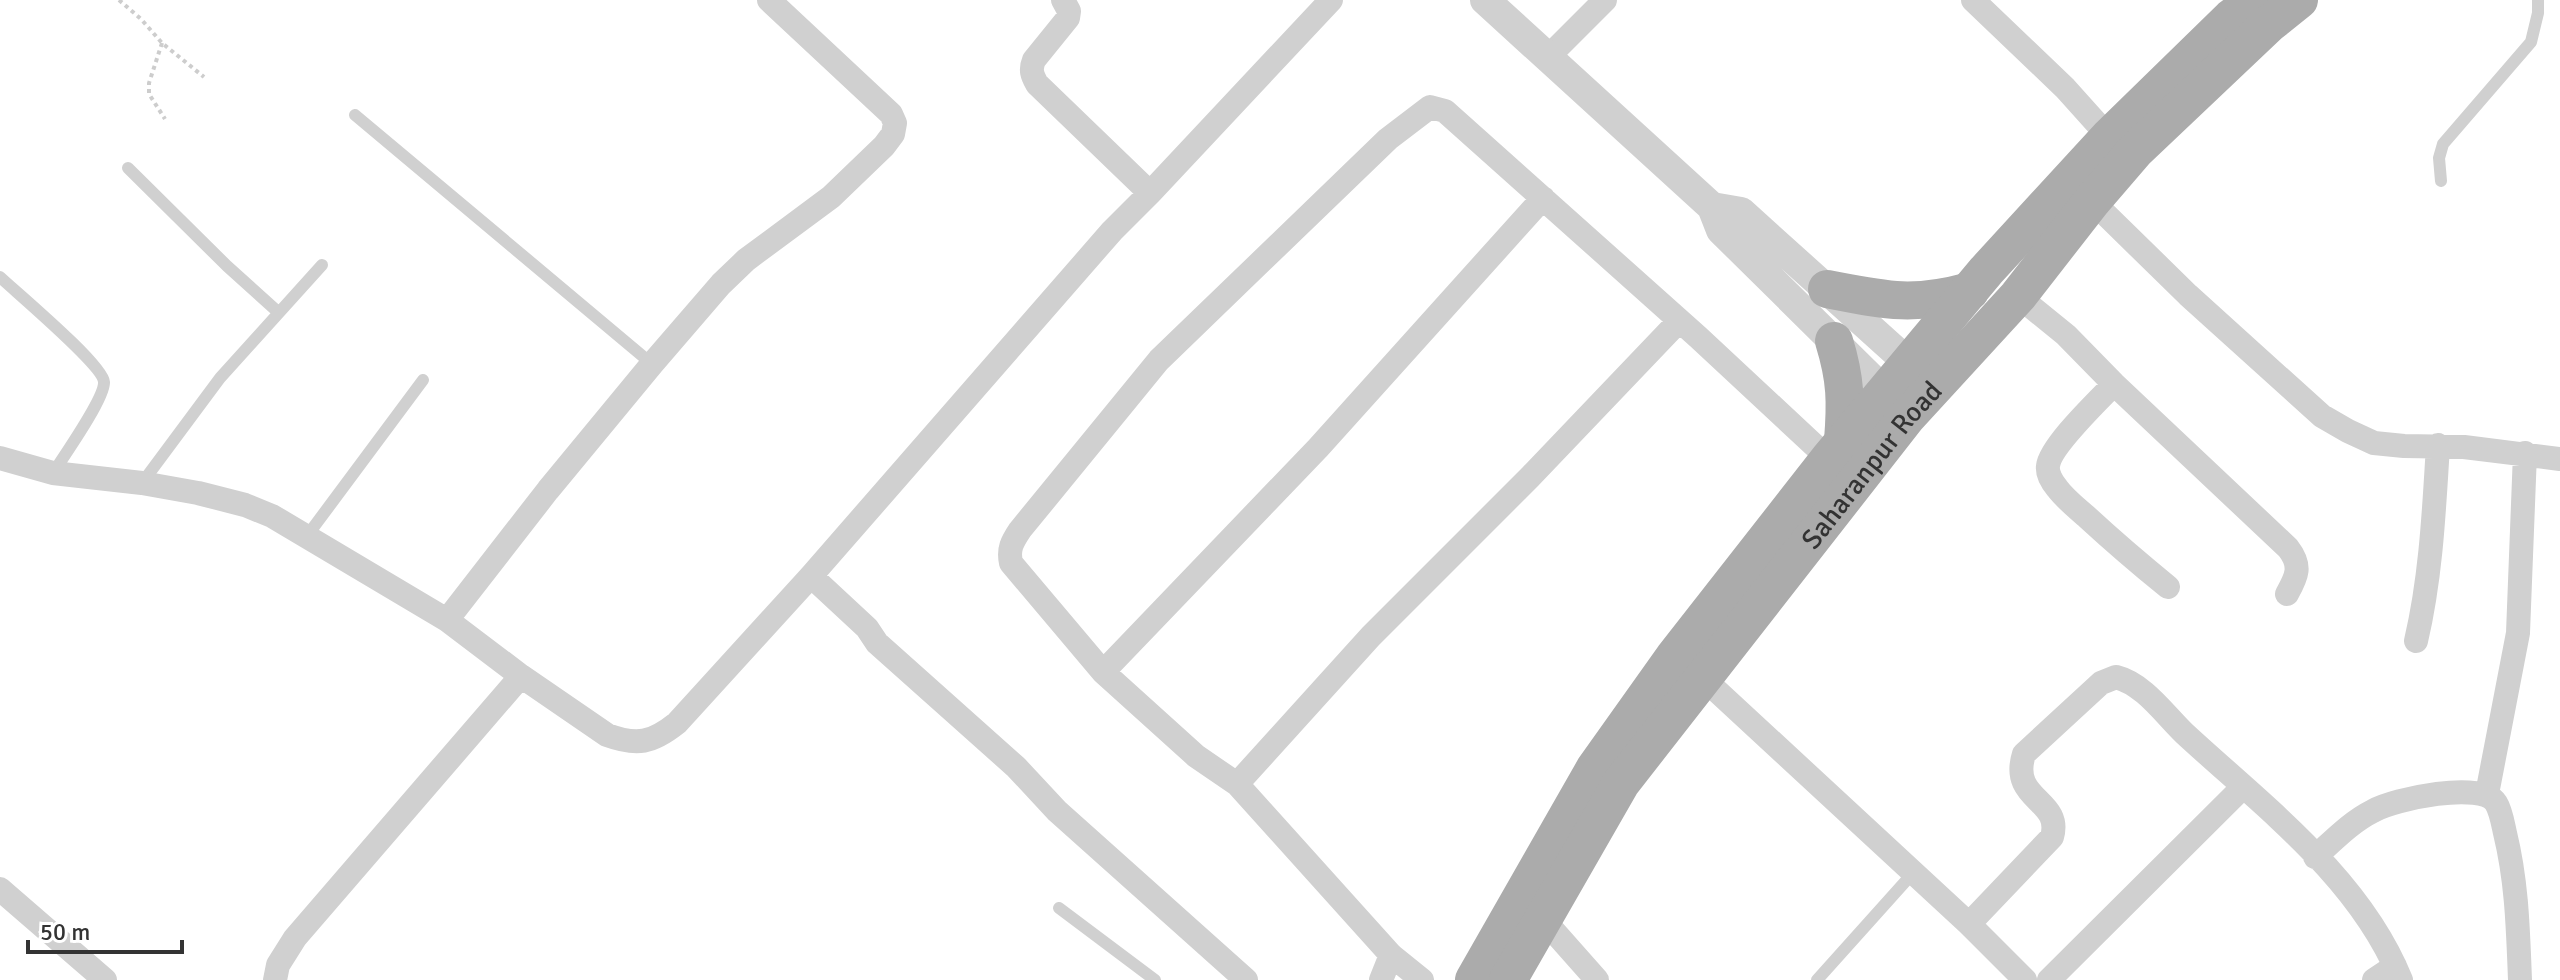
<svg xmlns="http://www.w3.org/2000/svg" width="2560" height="980" font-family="Signika,sans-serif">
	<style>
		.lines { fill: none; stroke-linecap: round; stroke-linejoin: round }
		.path { stroke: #cdcdcd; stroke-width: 4; stroke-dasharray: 4 4; stroke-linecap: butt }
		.service { stroke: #d0d0d0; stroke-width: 12 }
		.minor { stroke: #d0d0d0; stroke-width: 24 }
		.tertiary { stroke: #d0d0d0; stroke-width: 30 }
		.primary { stroke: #ababab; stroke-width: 38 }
		.labels { text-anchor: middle; stroke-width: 8; stroke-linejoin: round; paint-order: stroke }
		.street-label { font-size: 28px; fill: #333; stroke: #fff }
	</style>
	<rect width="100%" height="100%" fill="#fff"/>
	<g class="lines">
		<!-- path -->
		<path class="path" d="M119,0l22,19 21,24 42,34
			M162,43l-13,40v11l16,25"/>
		<!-- service -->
		<path class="service" d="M355,115l297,249
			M128,168l99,98 51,46
			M2441,181l-2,-23 4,-14 88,-102 7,-29v-13
			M0,277c17,16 103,88 104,105 1,16 -40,74 -51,91
			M142,483l78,-105 102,-113
			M307,536l116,-156
			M1059,908l96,72
			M1817,980l96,-107"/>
		<!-- minor -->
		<path class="minor" d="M1063,0l6,11 -1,7 -34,42c-4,10 -2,15 3,24l113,109
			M1973,0l92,88 44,49
			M1547,58l58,-58
			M2092,201l96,94 134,121 26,15 26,12 30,3 60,1 96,12
			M2018,296l48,39 48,49 174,164c14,18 9,28 -1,46
			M2114,384c-14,15 -64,62 -66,82 -1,7 4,16 9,22 8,11 21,21 31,30 26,24 53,47 80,69
			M0,458l53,15 89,10 56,10 47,12 27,11 175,104 74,56 86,59c30,11 45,8 70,-12l134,-147 301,-345 38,-38 181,-193
			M811,576l56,52 10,15 139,124 41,44 189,169
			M447,620l101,-130 104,-126 69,-80 25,-24 85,-63 53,-51 9,-12 2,-11 -4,-9 -122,-114
			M2416,641c15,-64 18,-130 22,-196
			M1103,672l215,-224 225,-250
			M1704,679l265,245 56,56
			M1237,784l134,-148 159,-159 149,-156
			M2487,794l31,-161 7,-180
			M2315,857c19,-17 36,-35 58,-46 21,-12 109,-31 123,-8 5,8 7,21 9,30 12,49 13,97 15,147
			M0,889l105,91
			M1543,919l54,61
			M1969,924l83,-87c11,-38 -43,-36 -28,-83l77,-71 15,-6c28,7 49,38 69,57 79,73 175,144 216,246
			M275,980l3,-15 17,-27 226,-262
			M1381,980l10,-25
			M1422,980l-31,-25 -154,-171 -41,-28 -93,-84 -92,-109c-3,-14 1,-21 9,-33l139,-170 229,-221 42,-32 15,4 253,226 131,122
			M2049,980l194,-193
			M2374,980l21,-14"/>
		<!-- tertiary -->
		<path class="tertiary" d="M1485,0l227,207 9,23 165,163 11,14
			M1712,207l29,5 182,164"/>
		<!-- primary -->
		<g class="primary">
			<path d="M1827,289c57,11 85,18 143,2"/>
			<path d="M1834,341c12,39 12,61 9,100"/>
			<path d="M1474,980l121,-212 79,-111 155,-198 157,-188 123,-134 122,-119 24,-18"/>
			<path id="s1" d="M1508,980l113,-197 285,-365 112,-122 74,-95 43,-50 134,-127 30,-24"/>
		</g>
	</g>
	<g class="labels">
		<!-- street labels -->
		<g class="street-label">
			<text dy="10" stroke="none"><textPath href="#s1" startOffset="632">Saharanpur Road</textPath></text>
		</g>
	</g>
	<!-- scale -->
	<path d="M28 940v12h154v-12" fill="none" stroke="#333333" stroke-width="4"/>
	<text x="40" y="940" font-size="24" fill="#333333" stroke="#ffffff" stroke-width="6" paint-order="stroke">50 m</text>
</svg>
